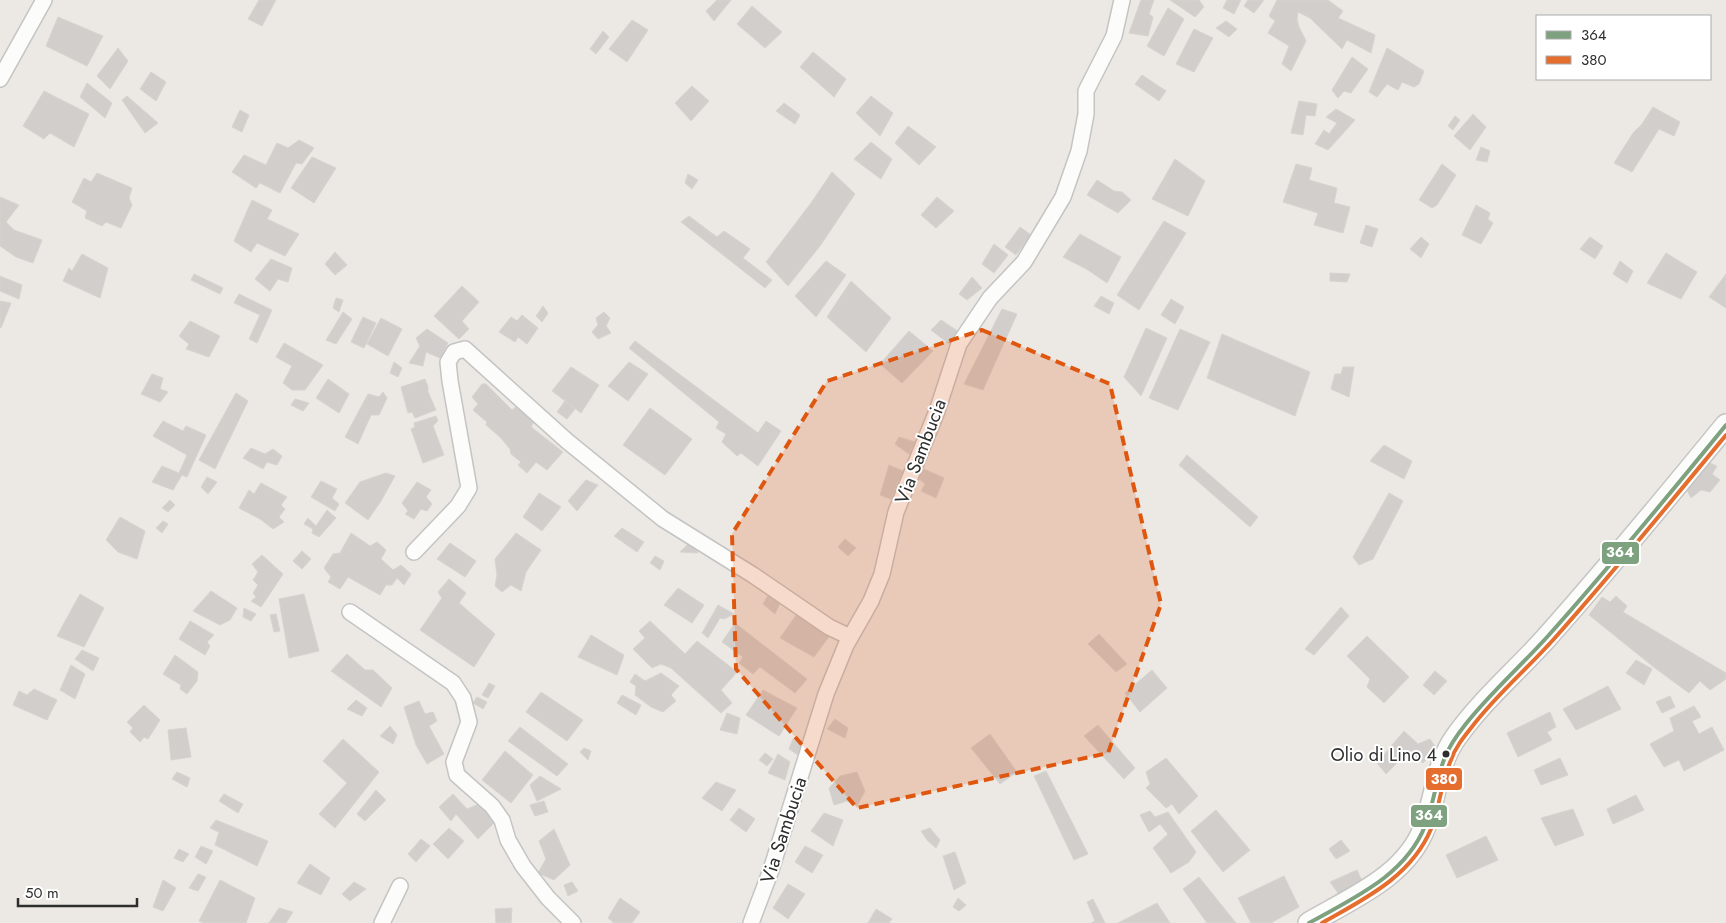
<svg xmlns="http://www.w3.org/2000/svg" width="1726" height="923" font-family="Jost,sans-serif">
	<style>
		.building { fill: #d1cecb; stroke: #d7d4d0 }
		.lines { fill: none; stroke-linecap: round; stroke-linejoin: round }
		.street-casing { stroke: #c5c4c5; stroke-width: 18 }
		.secondary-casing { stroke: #c5c4c5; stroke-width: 24 }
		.street { stroke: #fcfcfb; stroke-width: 15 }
		.secondary { stroke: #fcfcfb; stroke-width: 21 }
		.bus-1-casing { stroke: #fff; stroke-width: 8 }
		.bus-2-casing { stroke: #fff; stroke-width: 8 }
		.bus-1 { stroke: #7ea27f; stroke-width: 4 }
		.bus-2 { stroke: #e56d2e; stroke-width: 4 }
		.marked { fill: #df570e; fill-opacity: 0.2; stroke: #df570e; stroke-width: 4; stroke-dasharray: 10 6; stroke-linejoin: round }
		.bus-dot { fill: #2e2e2e; stroke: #fff; stroke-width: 2 }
		.labels { text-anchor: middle; stroke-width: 4; stroke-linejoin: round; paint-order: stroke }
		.bus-label { font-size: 18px; fill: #2e2e2e; stroke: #fff; text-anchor: end }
		.street-label { font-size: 19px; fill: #2e2e2e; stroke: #fff }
		.line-badge { stroke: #fff; stroke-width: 2 }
		.badge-label { font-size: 14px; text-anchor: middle; font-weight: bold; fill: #fff }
	</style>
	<rect width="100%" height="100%" fill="#ece8e4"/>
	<!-- building -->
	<path class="building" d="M259,0h17l-14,26 -14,-7z
		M717,0h14l-17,21 -8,-10z
		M1141,0h13l-5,14 4,3 -5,19 -19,-3z
		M1170,0h29l5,7 -9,10z
		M1227,0h14l-7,14 -11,-6z
		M1248,0h16l-10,13 -10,-7z
		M1277,0h51l15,11 -5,7 37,17 -4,18 -24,-13 -5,9 -32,-31 -12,-6 -1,7 2,8 7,14 -15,30 -9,-7 7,-18 -21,-13 7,-12 -6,-5z
		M752,6l30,26 -17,16 -28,-24z
		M1168,8l16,11 -20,37 -17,-10z
		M58,17l45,19 -16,30 -41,-20z
		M632,20l16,10 -21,32 -18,-13z
		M1226,21l11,8 -8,8 -13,-9z
		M1194,29l19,9 -19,34 -18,-8z
		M603,31l6,6 -13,17 -6,-5z
		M118,48l10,13 -18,28 -13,-13z
		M1387,48l37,23 -5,13 -5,3 -12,-5 -4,8 -11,-6 -10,13 -8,-5z
		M813,52l33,27 -12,18 -34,-30z
		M1352,57l16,12 -17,24 -7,-2 -6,7 -6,-8z
		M151,72l15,10 -10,19 -16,-12z
		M1142,75l24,16 -7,10 -24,-17z
		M87,83l25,20 -7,15 -25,-21z
		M692,86l17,15 -18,20 -16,-18z
		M44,91l45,23 -15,33 -24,-14 -6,6 -21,-13z
		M127,96l31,27 -13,10 -23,-33z
		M871,96l22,17 -13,23 -24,-23z
		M1299,101l18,3 -2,12 -9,-1 -3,20 -12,-2z
		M784,103l16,12 -5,9 -19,-13z
		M1653,107l27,15 -6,14 -15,-7 -27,43 -18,-9 19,-30 9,-9z
		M1336,109l19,11 -27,30 -13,-6 9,-14 5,4 8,-11 -11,-6z
		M240,110l9,5 -7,17 -10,-5z
		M1473,114l13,13 -16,23 -16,-14z
		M1455,116l5,4 -7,10 -5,-4z
		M908,126l28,21 -17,18 -24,-22z
		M299,140l15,8 -12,16 -6,-1 -16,30 -20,-10 -4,5 -24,-16 12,-17 22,10 11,-22 11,5z
		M871,142l21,17 -11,20 -27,-20z
		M1481,147l9,4 -3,11 -11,-2z
		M312,157l24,11 -22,35 -23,-15z
		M1175,159l30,22 -17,35 -36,-17z
		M1296,164l16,4 -3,12 28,8 -3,15 16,4 -7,26 -29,-8 4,-12 -35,-11z
		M1442,164l14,11 -19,30 -5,3 -13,-8z
		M832,172l23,22 -35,52 -32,40 -22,-24 45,-59z
		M97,173l35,15 -3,10 3,7 -11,23 -15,-6 -4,4 -17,-8 2,-7 -15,-9 12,-24 7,4z
		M688,174l10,6 -6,9 -7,-6z
		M1097,180l17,11 8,1 9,8 -13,13 -31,-18z
		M0,197l19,8 -13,17 8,8 28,10 -9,23 -17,-6 -16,-11z
		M937,197l17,14 -18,17 -15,-13z
		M252,200l20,10 -5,9 32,15 -14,22 -28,-13 -6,9 -17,-11z
		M1476,205l14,8 -2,6 5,4 -12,21 -19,-9z
		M689,216l28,21 7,-6 26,18 -7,9 29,22 -7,8 -84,-66z
		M1164,221l22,12 -47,77 -22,-15z
		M1366,225l12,4 -6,18 -12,-4z
		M1020,227l11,8 -15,20 -11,-8z
		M1080,234l41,23 -14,26 -19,-13 -25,-13z
		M1421,237l8,7 -8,14 -11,-9z
		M1590,237l13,9 -8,13 -15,-10z
		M994,244l14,11 -14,18 -12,-9z
		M335,252l12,13 -12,10 -10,-11z
		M1666,253l31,19 -16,27 -34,-16z
		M82,254l26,14 -8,30 -37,-17 6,-13 3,3z
		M271,259l21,9 -4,14 -10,-3 -8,12 -15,-12z
		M826,261l20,14 -30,42 -21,-21z
		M1620,261l13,10 -6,12 -14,-9z
		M1330,273l20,1 -3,8 -17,-1z
		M194,274l29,14 -3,6 -29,-14z
		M1726,274v34l-17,-11z
		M0,276l22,9 -3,14 -19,-8z
		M972,277l10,11 -15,12 -8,-6z
		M851,281l40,37 -25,34 -39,-35z
		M462,286l17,16 -17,19 7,8 -10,10 -25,-23z
		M239,294l33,16 -15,33 -8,-4 11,-24 -26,-12z
		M1101,296l13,7 -5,11 -15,-8z
		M336,298l7,2 -4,12 -6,-4z
		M1171,299l13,8 -9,17 -14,-9z
		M0,301l11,2 -10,25h-1z
		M543,306l5,7 -6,9 -6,-6z
		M1002,309l15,5 -34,76 -19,-6z
		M343,312l9,7 -16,25 -10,-4z
		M604,312l6,6 -4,8 5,7 -13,6 -6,-7 6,-7 -2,-7z
		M522,315l16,13 -11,16 -9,-7 -3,5 -16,-10 12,-15 6,4z
		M363,317l13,6 -12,25 -13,-6z
		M381,318l21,11 -14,27 -21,-12z
		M941,320l21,14 -9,13 -22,-17z
		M190,321l30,15 -11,21 -23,-8 3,-5 -10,-8z
		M1146,328l21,10 -26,58 -17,-19z
		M427,329l21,14 -8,15 -14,-6 -3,14 -14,-3 11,-17 -4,-8z
		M1180,329l30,13 -32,68 -29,-12z
		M909,331l24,20 -31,32 -22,-19z
		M1222,334l88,38 -15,44 -88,-38z
		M635,341l123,92 8,-12 15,10 -23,35 -17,-13 -4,3 -15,-14 4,-8 -10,-6 3,-6 -90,-74z
		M284,343l39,22 -18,25h-13l-9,-7 9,-17 -16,-9z
		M394,362l8,6 -4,9 -8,-4z
		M629,362l19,12 -20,27 -20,-15z
		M571,367l28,18 -18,28 -29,-22z
		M1343,367h11l-5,30 -18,-8 4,-15h6z
		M152,374l11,4 -3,11 8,3 -8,10 -19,-8z
		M328,379l21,15 -10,19 -23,-15z
		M425,379l3,8v5l8,18 -21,8 -3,-6 -4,1 -7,-26z
		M482,384h4l26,26 4,-3 5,4 3,-4 11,13 -4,7 32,25 -16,18 -11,-8 -9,11 -9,-8 3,-3 -10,-8 -1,-5 -10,-12 -14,-12 1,-3 -14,-12 5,-6 -6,-7z
		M383,392l4,6 -8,17h-8l-13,29 -13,-7 23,-43 11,3z
		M236,393l12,8 -33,68 -16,-9z
		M295,399l14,4 -6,8 -12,-6z
		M565,401l10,8 -8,10 -10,-7z
		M650,408l42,31 -27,36 -42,-30z
		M436,416l2,5 -5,5 11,29 -21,8 -12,-34 4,-2 -1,-4z
		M163,421l20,10 3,-5 20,9 -19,42 -5,-2 -9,15 -21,-8 10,-16 17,7 8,-18 -34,-19z
		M899,437l16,5 -6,12 -14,-10z
		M1384,445l28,16 -8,18 -34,-18z
		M251,448l14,6 8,-5 9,7 -5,9 -10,-3 -4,7 -20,-11z
		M1187,455l71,62 -8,10 -71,-62z
		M1709,463l8,3 -5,8 8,6 -10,12 -9,-2 -10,8 -4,-8z
		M889,465l14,6 -12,28 -11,-4z
		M924,469l20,9 -8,20 -15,-7 4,-7 -8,-7z
		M386,473l9,3 -14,25 -13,19 -23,-17 15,-21z
		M207,477l10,5 -9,12 -7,-7z
		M586,480l12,5 -21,26 -9,-10z
		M321,481l16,8 -5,9 7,6 -4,7 -24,-14z
		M417,482l14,8 -5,7 6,7 -5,7 -6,-2 -7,10 -9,-5 3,-3 -6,-8z
		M261,483l26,14 -6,8 4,4 -6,8 5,5 -11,7 -13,-10 -21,-11 10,-18 5,4z
		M539,493l22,14 -19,24 -19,-14z
		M1389,493l14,8 -30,58 -14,6 -6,-8z
		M170,500l5,5 -7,7 -6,-4z
		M327,510l9,8 -17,19 -7,-4 1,-4 -9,-5 4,-6 8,8z
		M120,517l25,14 -8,28 -19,-7 -12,-12z
		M163,521l5,3 -6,9 -6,-5z
		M622,528l22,14 -7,10 -23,-16z
		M351,533l19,13 7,-4 9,8 -5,9 12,11 8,-5 10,9 -7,11 -7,-7 -5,7h-6l-6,10 -32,-18 -8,12 -12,-7 3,-5 -7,-9 9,-14 7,-1z
		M516,533l25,17 -15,22 -5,19 -10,-6 -9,7 -7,-6 2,-11 -2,-16z
		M845,539l11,9 -8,8 -10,-9z
		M691,541l7,12 -18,-1z
		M450,543l26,18 -11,16 -28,-18z
		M302,551l9,8 -9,10 -9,-8z
		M262,555l21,19 -22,33 -10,-6 5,-4 -3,-4 5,-8 -5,-5 5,-8 -6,-8z
		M655,556l9,5 -4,9 -10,-7z
		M449,579l17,14 -7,10 36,31 -21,33 -54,-37 22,-32 -4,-6z
		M678,588l26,17 -12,18 -28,-18z
		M211,591l26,17 -7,12 -10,5 -27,-14z
		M770,592l11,9 -6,13 -12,-10z
		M80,594l24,14 -20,39 -27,-11z
		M304,594l15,57 -30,7 -10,-59z
		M1616,596l11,10 -4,6 103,61v6l-16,11 -10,-9 -11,12 -34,-25 -66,-53 13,-18 8,5z
		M718,605l16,9 -10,5 -4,-1 -12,20 -6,-5z
		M1341,607l8,9 -35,39 -9,-6z
		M244,608l12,6 -5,7 -8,-4z
		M799,611l32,23 -17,23 -34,-19z
		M276,614l4,17 -6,1 -4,-17z
		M190,621l24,14 -7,7 3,4 -5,9 -26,-16z
		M650,621l35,33 12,-13 40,31 -16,18 11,13 -11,10 -50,-45 -10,-4 -9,4 -19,-19 12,-11 -6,-7z
		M735,623l72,56 -12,14 -35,-26 -7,7 -14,-11 4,-6 -21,-15z
		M1099,634l28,30 -11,8 -28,-28z
		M591,635l33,20 -7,20 -39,-18z
		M1367,636l42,41 -25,26 -17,-16 3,-8 -23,-23z
		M82,650l17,8 -6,13 -18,-12z
		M347,654l18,16h8l19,18 -11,19 -50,-36z
		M175,655l23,17 -1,9 -10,13 -7,-5 1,-4 -18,-11z
		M1636,660l16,9 -8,16 -18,-12z
		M71,665l14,9 -10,25 -15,-9z
		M1152,670l15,18 -27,24 -15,-19z
		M1435,671l12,10 -13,14 -11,-10z
		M661,673l18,13 -8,9 5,6 -13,11 -12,-5 -16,-12 1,-9 -6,-4 5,-8 10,7z
		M489,683l6,3 -7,12 -6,-3z
		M1608,686l13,23 -45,21 -13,-21z
		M34,689l23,11 -10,20 -34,-15 6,-14 8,4z
		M763,690l34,18 -18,28 -33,-21z
		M541,692l42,28 -16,21 -41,-29z
		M622,695l19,10 -5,10 -19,-12z
		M1670,696l5,11 -13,6 -6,-11z
		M477,697l10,5 -4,7 -10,-6z
		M356,700l11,8 -5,8 -15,-7z
		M419,701l6,13 8,-2 4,9 -8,5 15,28 -17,10 -11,-19 -12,-38z
		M144,705l16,15 -12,19 -4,-2 -4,5 -10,-10 3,-4 -6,-6z
		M1694,706l7,11 -9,4 7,13 13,-7 12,23 -40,21 -5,-11 -15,7 -14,-23 24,-13 -4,-13z
		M1550,712l6,15 -9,5 5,8 -34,17 -11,-24z
		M727,713l13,5 -3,16 -17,-4z
		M835,719l13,9 -3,10 -18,-9z
		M1098,725l37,43 -11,11 -40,-43z
		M390,726l7,9 -4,9 -13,-8z
		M520,727l48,37 -11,12 -49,-35z
		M186,728l5,29 -20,3 -3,-30z
		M1404,731l14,13 12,-5 7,10 -14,14 -14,-12 -23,23 -9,-11z
		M990,734l27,38 -17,12 -29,-36z
		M343,739l36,33 -44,56 -16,-14 28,-31 -24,-22z
		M793,739l10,2 -2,16 -12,-8z
		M584,748l7,3 -3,9 -8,-8z
		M505,751l28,24 -22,28 -29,-23z
		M765,753l8,6 -6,7 -8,-6z
		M778,754l12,8 -5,18 -17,-7z
		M1166,758l32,38 -19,18 -7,-10 -6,4 -20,-20 4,-4 -4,-12z
		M1560,758l8,17 -27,10 -7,-15z
		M1046,771l42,83 -14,6 -40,-84z
		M177,772l13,6 -3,9 -15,-8z
		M857,772l8,19 -8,15 -10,-5 -13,4 -5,-17 11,-12z
		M540,776l21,13 -24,12 -7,-16z
		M716,782l20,8 -14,21 -20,-13z
		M376,790l10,10 -21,21 -8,-7z
		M224,794l19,10 -5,9 -19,-12z
		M453,794l14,15 12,-5 16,18 -17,17 -22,-25 -5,7 -12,-14z
		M1636,795l8,15 -31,14 -6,-15z
		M544,801l4,11 -13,4 -5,-11z
		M739,808l16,11 -9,13 -16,-12z
		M1573,809l11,26 -29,11 -14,-28z
		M1216,810l34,40 -27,22 -32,-41z
		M1150,811l5,6 13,-5 28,40 -7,10 -18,11 -18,-25 15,-14 -8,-10 -11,8 -9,-17z
		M824,813l19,7 -10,26 -22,-15z
		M216,820l52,21 -11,25 -42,-21 4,-13 -9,-4z
		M449,828l15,13 -16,18 -15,-15z
		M930,828l10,12 -4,8 -9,-8 -6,-9z
		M554,829l16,36 -16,15 -16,-7 8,-14 -7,-18z
		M1486,836l12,24 -41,18 -11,-23z
		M421,839l9,7 -14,16 -8,-8z
		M1341,840l9,11 -14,8 -7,-10z
		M201,846l12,5 -7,13 -11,-7z
		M805,846l18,9 -11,18 -17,-11z
		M179,849l10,5 -6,8 -9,-4z
		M955,852l11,31 -12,7 -11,-34z
		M310,864l20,14 -9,17 -24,-12z
		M1357,870l6,13 -22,14 -11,-15z
		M198,874l8,3 -8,14 -9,-3z
		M1284,876l15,31 -28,16h-20l-13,-25z
		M1199,877l37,46h-29l-24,-34z
		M163,880l13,8 -13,23 -10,-4z
		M220,880l35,18 -9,25h-42l-5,-2z
		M354,882l12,7 -16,12 -8,-7z
		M572,882l6,9 -10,5 -4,-11z
		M788,884l17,10 -17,25 -15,-11z
		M620,898l20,14 -8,11h-18l-6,-5z
		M958,898l8,7 -7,6 -6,-4z
		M1093,899l12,24h-14l4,-2 -8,-19z
		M1157,903l13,20h-52z
		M279,908l14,4 -7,11h-17z
		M512,908l-1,15h-15l-1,-14z
		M876,909l16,10 -3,4h-21z"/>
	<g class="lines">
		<defs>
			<path id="street" d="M0,79l44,-79
				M414,552l44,-46 11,-18 -19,-107 -2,-19 6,-10 11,-3 102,92 96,78 90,56 76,52 21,10
				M350,612l103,71 10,15 6,24 -15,40 3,13 35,31 10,14 6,20 15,26 25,32 25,25
				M382,923l18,-37
				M751,923l20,-53 55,-176 20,-49 25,-44 11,-27 14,-62 41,-101 22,-67 31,-46 34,-36 39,-65 16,-46 7,-37v-23l28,-55 8,-36"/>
			<path id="secondary" d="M1309,923c43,-25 98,-47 116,-97 11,-30 12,-63 31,-89 26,-37 62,-67 92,-101 61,-69 120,-140 178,-211"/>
		</defs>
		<!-- street casing -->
		<use href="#street" class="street-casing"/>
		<!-- secondary casing -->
		<use href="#secondary" class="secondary-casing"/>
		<!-- street -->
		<use href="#street" class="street"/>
		<!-- secondary -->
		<use href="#secondary" class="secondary"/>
		<defs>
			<path id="bus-1" d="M1309,923c44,-25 96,-47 116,-97 9,-23 11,-47 20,-69 5,-12 12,-22 20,-32 25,-32 56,-59 83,-89 61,-68 120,-140 178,-211"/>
			<path id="bus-2" d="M1322,923c42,-24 89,-46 109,-94 9,-22 10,-47 20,-69 4,-12 12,-22 20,-32 24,-32 55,-58 82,-88 60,-67 116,-136 173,-205"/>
		</defs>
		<!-- bus-1 casing -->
		<use href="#bus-1" class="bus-1-casing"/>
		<!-- bus-2 casing -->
		<use href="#bus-2" class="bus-2-casing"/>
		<!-- bus-1 -->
		<use href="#bus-1" class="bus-1"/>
		<!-- bus-2 -->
		<use href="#bus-2" class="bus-2"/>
	</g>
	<!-- marked area -->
	<path class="marked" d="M982,330l128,54 51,220 -53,149 -251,55 -121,-139 -4,-135 95,-153z"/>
	<!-- markers -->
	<circle class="bus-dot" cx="1446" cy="754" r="4.5"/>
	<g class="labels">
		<!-- bus labels -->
		<g class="bus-label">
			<text x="1437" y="761">Olio di Lino 4</text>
		</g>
		<!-- street labels -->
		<g class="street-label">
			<text transform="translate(920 451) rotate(-69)" y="7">Via Sambucia</text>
			<text transform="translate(783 830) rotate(-72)" y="7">Via Sambucia</text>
		</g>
	</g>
	<g class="line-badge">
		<rect x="1601" y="541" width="39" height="24" rx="5" fill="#7ea27f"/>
		<rect x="1425" y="767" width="38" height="24" rx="5" fill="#e56d2e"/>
		<rect x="1410" y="804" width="38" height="24" rx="5" fill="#7ea27f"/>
	</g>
	<g class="badge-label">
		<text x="1620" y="557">364</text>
		<text x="1444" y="784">380</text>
		<text x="1429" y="820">364</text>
	</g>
	<!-- legend -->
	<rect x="1536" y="15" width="175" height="65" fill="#ffffff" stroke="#ababab"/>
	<rect x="1546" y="31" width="25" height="8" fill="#7ea27f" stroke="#ababab"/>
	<text x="1581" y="40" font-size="15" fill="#2e2e2e">364</text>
	<rect x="1546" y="56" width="25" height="8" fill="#e56d2e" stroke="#ababab"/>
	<text x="1581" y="65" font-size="15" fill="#2e2e2e">380</text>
	<!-- scale -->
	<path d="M18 898v8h119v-8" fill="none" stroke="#2e2e2e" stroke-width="2.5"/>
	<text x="25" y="898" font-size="15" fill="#2e2e2e" stroke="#ffffff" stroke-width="4" paint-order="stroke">50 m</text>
</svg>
